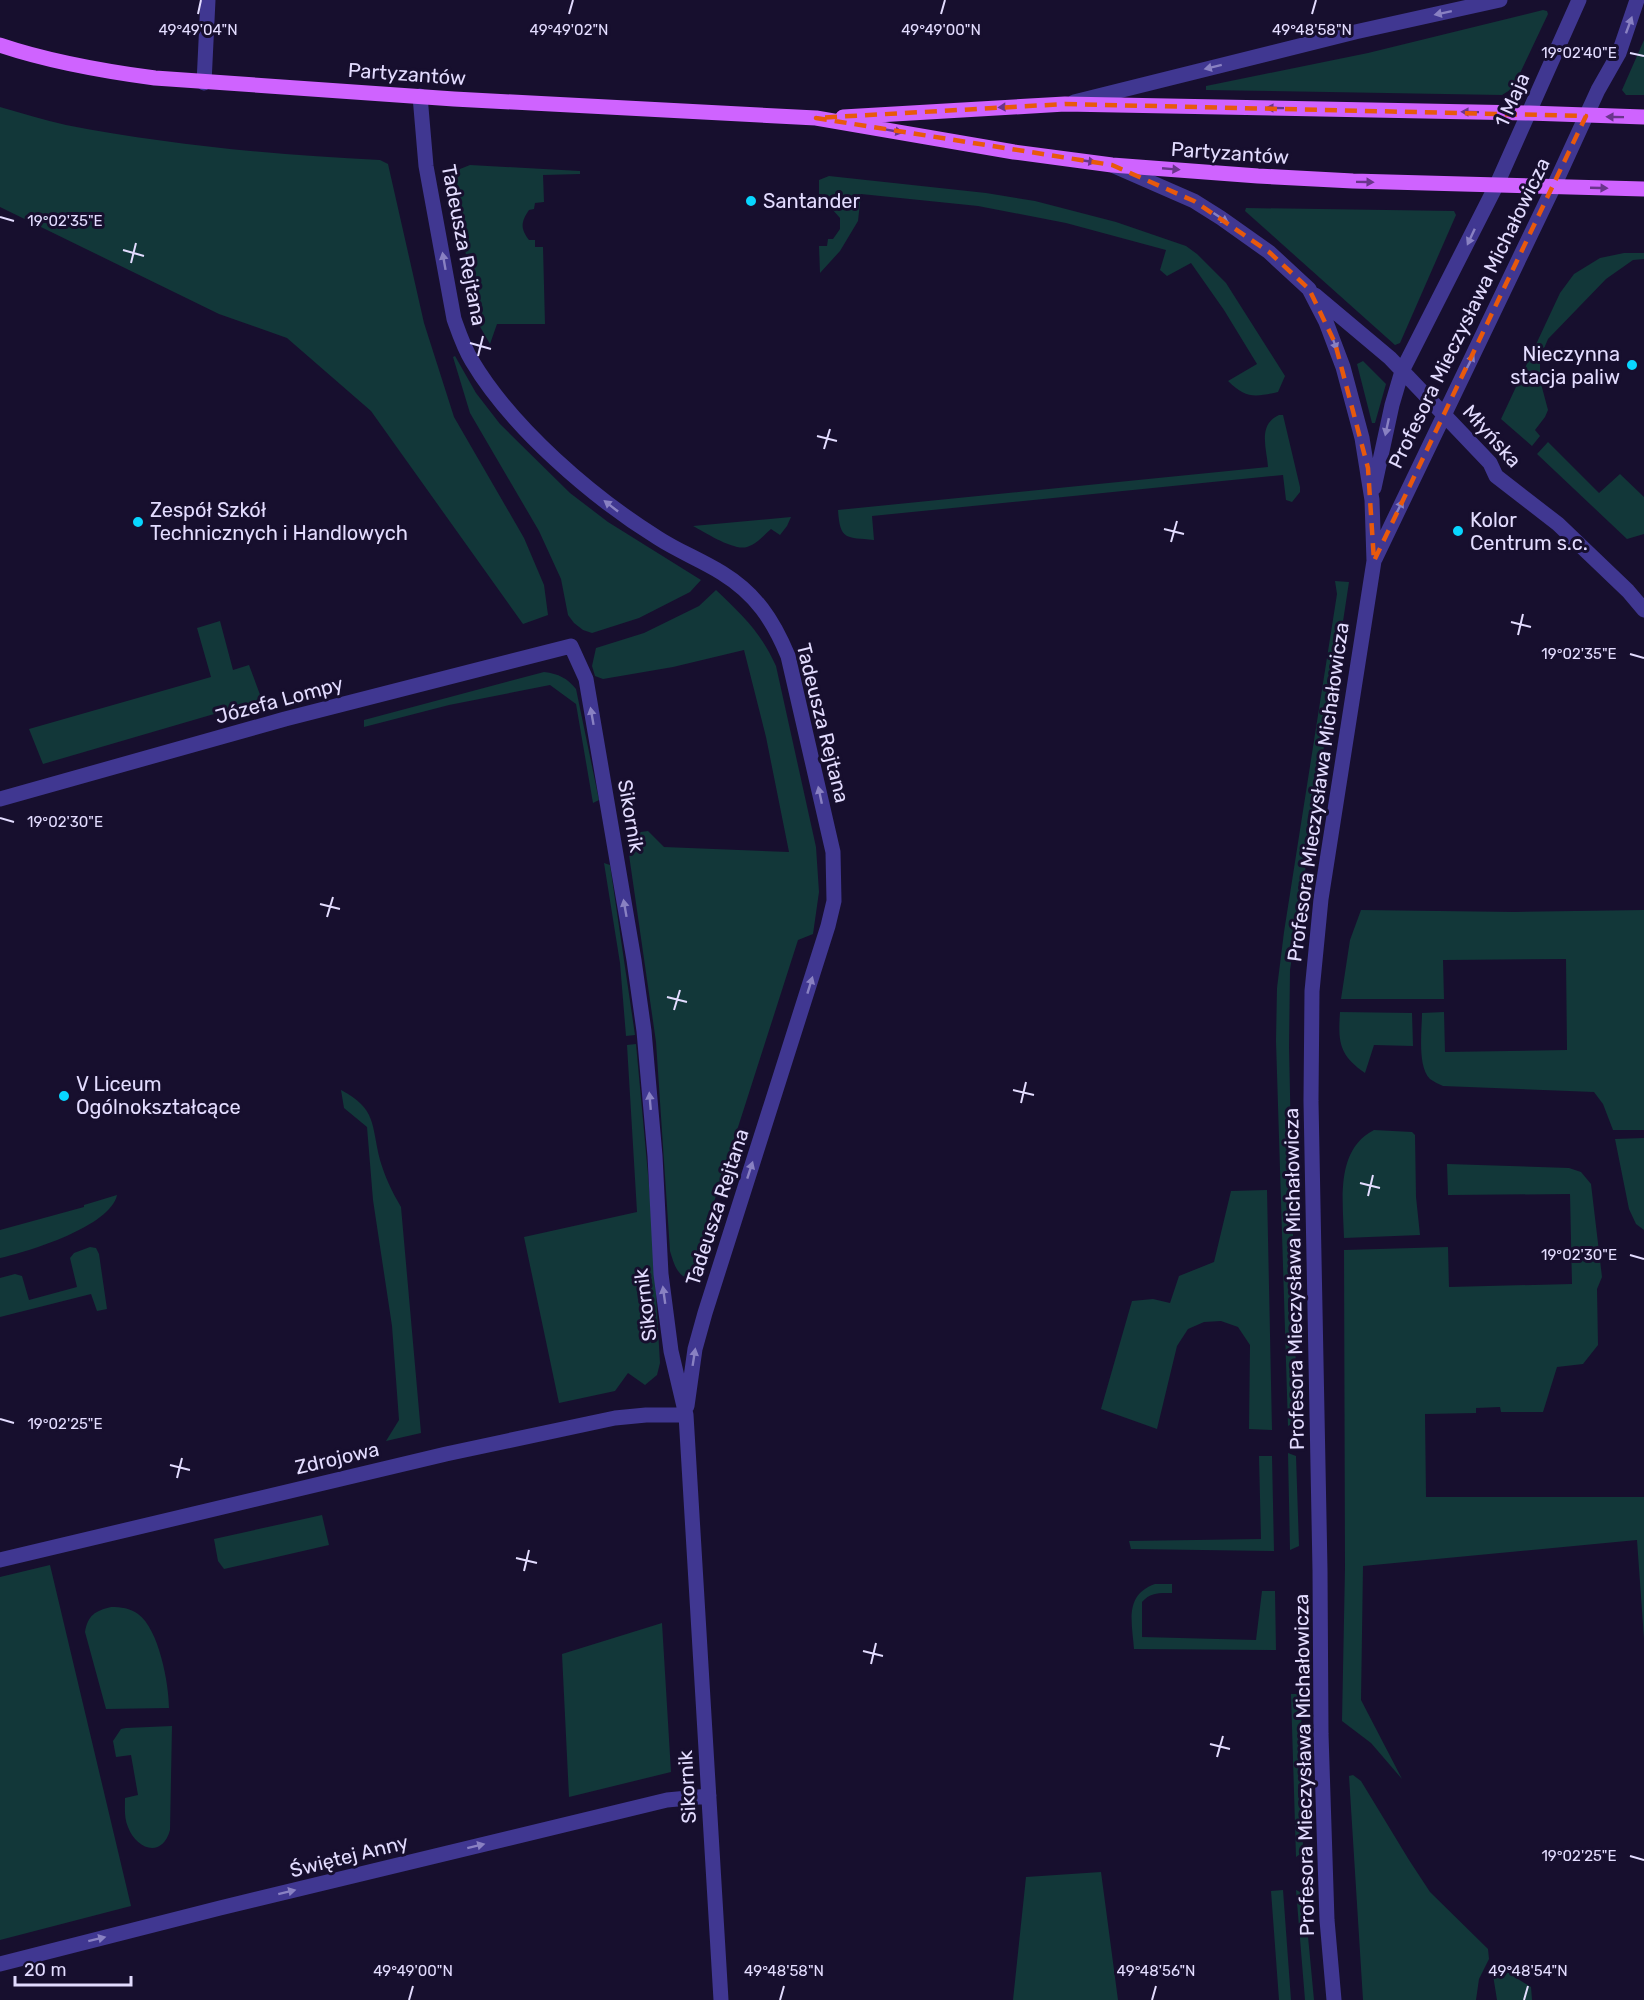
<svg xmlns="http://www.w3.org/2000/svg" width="1644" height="2000" font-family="Rubik,sans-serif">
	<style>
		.green { fill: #123739 }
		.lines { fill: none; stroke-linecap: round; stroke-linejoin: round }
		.minor { stroke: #403791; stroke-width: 15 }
		.major { stroke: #cf63ff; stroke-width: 15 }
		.oneway { fill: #8981c2 }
		.oneway2 { fill: #6a358c }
		.marked { fill: none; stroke: #e8590c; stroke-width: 4.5; stroke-dasharray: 12 8; stroke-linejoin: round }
		.ticks { fill: none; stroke: #e3dcff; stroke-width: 2 }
		.poi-dot { fill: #08d6ff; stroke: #170f2e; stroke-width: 2 }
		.labels { text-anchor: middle; stroke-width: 6; stroke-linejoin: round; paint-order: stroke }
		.street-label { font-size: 20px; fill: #e3dcff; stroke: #170f2e }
		.poi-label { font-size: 20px; fill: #e3dcff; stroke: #170f2e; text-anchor: start }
		.ticks-label { font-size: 15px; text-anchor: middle; fill: #e3dcff; stroke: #170f2e; stroke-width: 6; stroke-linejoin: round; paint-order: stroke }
	</style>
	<rect width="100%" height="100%" fill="#170f2e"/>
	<!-- green -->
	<path class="green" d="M1543,10l4,1 1,3 -35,74 -11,7 -296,-5v-4l162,-33z
		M1644,40v55h-18l-4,-5z
		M0,107c22,6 44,13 66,18 104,20 208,30 314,35l8,4 36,159 30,94 70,121 20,47 4,30 -25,9 -152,-213 -84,-73 -68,-24 -219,-107z
		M470,165l110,6v3l-37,1 1,27 -9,1 -1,6 -5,1c-8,12 -9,18 0,30h6v7h8l2,77h-48l-7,20 -11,-19 -27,-146 8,-10z
		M829,176l157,17 49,8 81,21 70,24 11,8 29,29 59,93 -7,16c-23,5 -32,7 -50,-11l29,-17 -33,-54 -33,-47 -24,13 -7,-6 6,-20 -100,-27 -88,-17 -117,-12 -3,27 -18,30 -20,22 -1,-27h8l1,-7h5l7,-10v-11l-8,-9 -6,-1 1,-6h-8v-22z
		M1246,208l208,3 2,4 -56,128 -5,2 -150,-134z
		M1624,253h20v6l-11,1 -27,19 -58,60 -8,19v22l8,30 -3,7 -10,13 5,6 -8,10 -31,-27 59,-126 14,-19 26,-16z
		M455,356l21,37 24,31 70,69 38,29 93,58 -11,12 -51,26 -47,15 -9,-3 -9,-7 -6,-8 -7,-36 -22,-48 -69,-118 -17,-56z
		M1363,361l23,23 -11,39h-3l-15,-59z
		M1279,415h4l17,72v5l-8,10 -6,-2 -3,-25 -411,41 2,24c-28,-3 -34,1 -36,-30l430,-43c-1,-18 -11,-42 11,-52z
		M1548,442l51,51 21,-19 24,23v37l-17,5 -90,-85z
		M791,517l-4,9 -7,9 -9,-6c-7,6 -14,15 -24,18 -13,4 -41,-14 -54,-21z
		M1335,581l14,1 -59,388 -1,77 8,374 -9,5 -12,-385 1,-53 7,-56 53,-338z
		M716,590c27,26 44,41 60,76l40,181 3,45 -6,42 -15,6 -100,312 9,10 -6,20c-22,-3 -25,-11 -31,-31l-14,-209 -30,-208 22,-3 16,16 125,5 -23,-115 -22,-87 -71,17 -70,12 -8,-3 -3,-10 4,-18 48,-15 55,-27z
		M220,621l13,49 16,-5 13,35 -219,64 -14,-35 182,-52 -14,-49z
		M544,672c15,2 23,6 32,17l23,111 -6,3 -17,-99 -26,-19 -101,20 -85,22v-7z
		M604,863l6,2 25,170 -9,1 -6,-73z
		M1361,910l154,2 129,-2v220h-31l-10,-26 -9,-12 -151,-6c-4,-2 -9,-4 -13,-7 -13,-13 -8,-49 -8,-66l22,-1 1,40 122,-2 -1,-91 -123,1 1,39h-103l9,-59z
		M1340,1012l72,1 1,33 -39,-1 -9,28c-26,-18 -27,-31 -25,-61z
		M636,1044l15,163 9,156 -3,12 -12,10 -17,-12 -13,18 -56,12 -35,-166 113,-25 -10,-167z
		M341,1090c36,19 30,34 39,70 5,17 12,32 21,47l20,226 -35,8 13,-21 -7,-94 -19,-126 -6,-73 -23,-19z
		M1374,1130l38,2 3,3 1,62 4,38 -76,3c-1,-37 -9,-88 30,-108z
		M1644,1138v92l-8,-6 -7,-15 -14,-70z
		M1447,1164l122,4 12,4 10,12 11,93 -5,12 1,56 -15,19 -26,3 -14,45h-42l-1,-5 -24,1v5l-51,1 1,83h218v142l-7,-99 -274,26 -2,134 41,79 -31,-36 -29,-22 3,-153 -1,-318 104,-3 1,40 123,-3 -2,-90 -122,1z
		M1267,1190l5,240 -23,-1 1,-84 -12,-18 -17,-6 -17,1 -16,7 -11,17 -20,83 -56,-20 31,-108 21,-2 17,4 9,-27 35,-14 17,-71z
		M117,1195c-6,31 -89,57 -117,63v-28l84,-23v-2z
		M90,1247l6,1 3,6 8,55 -10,2 -6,-17 -91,23v-39l15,-4 7,2 7,24 48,-13 -7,-29 4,-5z
		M1288,1453l8,3 3,90 -9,4z
		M1259,1456h13l2,95 -143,-2 -2,-8 132,-2z
		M322,1515l7,30 -105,24 -6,-8 -4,-22z
		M50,1565l81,341 -131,34v-363z
		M1155,1584h17v9c-13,0 -21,-1 -30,9v35l114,3 6,-49h13l1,59 -142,-1c-2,-27 -10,-54 21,-65z
		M111,1607c10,0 19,1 27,7 21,15 31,70 31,94l-63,1 -21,-77c3,-17 10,-21 26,-25z
		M662,1623l9,149 -102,25 -7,-143z
		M1291,1694h10l2,158 -7,5z
		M172,1726l-2,104c-8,29 -34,19 -42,-3 -4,-9 -3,-19 -3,-29l13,-3 -7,-40 -15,2 -3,-16 8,-12 5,-1z
		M1353,1775l8,6 48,79 21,32 58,57 1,10 -10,20 -3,21h-113l-14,-224z
		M1101,1872l17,128h-105l13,-123z
		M1283,1890l8,110h-12l-8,-109z
		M1296,1890l8,4 10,106h-9z
		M1501,1964l12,12 18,11 1,13h-35l-4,-25z"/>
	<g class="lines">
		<!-- minor -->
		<path class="minor" d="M204,83l4,-83
			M420,96l6,70 28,153c5,14 10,29 18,42 40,67 120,136 186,177 20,13 43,22 64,35 34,21 51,47 66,83l45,196 1,49 -6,25 -123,387 -10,36 -8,57
			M1074,102l281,-70 145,-32
			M1114,166l80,35 27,17 48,34 40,37 17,33 17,45 19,71 10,62 2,61 -53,338 -9,92 -1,110 9,469 1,164 6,186 7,80
			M1315,295l75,63 100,105 6,13 62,48 70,67 16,19
			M1374,488l18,-83 10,-34 95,-187 82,-184
			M1375,559l179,-373 44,-96 21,-37 18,-53
			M0,799l285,-80 286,-73 15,33 48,281 10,71 11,125 6,118 10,77 15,64 35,585
			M0,1560l446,-106 169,-36 31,-3h40
			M0,1964l220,-56 447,-108 42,-4"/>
		<!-- major -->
		<path class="major" d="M0,45c50,17 103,26 155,33l299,21 362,19 198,34 98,13 146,11 95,5 291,8
			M843,117l222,-13 464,9 115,4"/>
	</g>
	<!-- one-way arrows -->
	<defs><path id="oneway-solid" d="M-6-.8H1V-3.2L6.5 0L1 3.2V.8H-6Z" transform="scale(1.5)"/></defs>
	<g class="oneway">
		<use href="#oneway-solid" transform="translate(1443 13) rotate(168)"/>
		<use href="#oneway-solid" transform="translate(1629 25) rotate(-70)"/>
		<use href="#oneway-solid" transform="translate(1213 67) rotate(166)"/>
		<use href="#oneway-solid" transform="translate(1221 218) rotate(33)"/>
		<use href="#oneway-solid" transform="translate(1471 237) rotate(115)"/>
		<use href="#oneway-solid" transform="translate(444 261) rotate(-100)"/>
		<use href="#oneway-solid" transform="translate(1334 342) rotate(69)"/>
		<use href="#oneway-solid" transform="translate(1470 362) rotate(-64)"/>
		<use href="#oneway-solid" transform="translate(1387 427) rotate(102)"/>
		<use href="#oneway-solid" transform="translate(611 506) rotate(-142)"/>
		<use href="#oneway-solid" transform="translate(1399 508) rotate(-64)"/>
		<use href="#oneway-solid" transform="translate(592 716) rotate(-100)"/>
		<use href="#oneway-solid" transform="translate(820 795) rotate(-102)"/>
		<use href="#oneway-solid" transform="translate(625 908) rotate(-100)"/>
		<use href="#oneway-solid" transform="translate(810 985) rotate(-73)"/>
		<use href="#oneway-solid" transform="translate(650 1101) rotate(-95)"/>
		<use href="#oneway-solid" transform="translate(750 1170) rotate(-72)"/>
		<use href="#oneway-solid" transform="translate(664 1295) rotate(-98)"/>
		<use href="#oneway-solid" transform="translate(694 1357) rotate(-81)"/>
		<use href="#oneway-solid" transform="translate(476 1846) rotate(-14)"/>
		<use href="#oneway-solid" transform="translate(287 1892) rotate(-14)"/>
		<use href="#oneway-solid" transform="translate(97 1939) rotate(-14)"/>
	</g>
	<g class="oneway2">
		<use href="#oneway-solid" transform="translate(1007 107) rotate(177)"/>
		<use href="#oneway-solid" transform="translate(1275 108) rotate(-179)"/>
		<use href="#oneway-solid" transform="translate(1470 112) rotate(-179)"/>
		<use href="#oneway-solid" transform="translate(1615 117) rotate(-179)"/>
		<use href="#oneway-solid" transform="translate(894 131) rotate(10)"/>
		<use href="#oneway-solid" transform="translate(1087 161) rotate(8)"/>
		<use href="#oneway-solid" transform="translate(1171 169) rotate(5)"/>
		<use href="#oneway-solid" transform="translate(1365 182) rotate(1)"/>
		<use href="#oneway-solid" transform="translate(1599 188) rotate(2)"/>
	</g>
	<!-- marked area -->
	<path class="marked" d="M1065,104l521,12 -212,445 -6,-93 -33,-125 -26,-54 -40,-37 -75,-51 -82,-36 -296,-47z"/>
	<!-- ticks -->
	<path class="ticks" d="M198,14l3,-14M569,14l4,-14M941,14l4,-14M1312,14l4,-14M1630,53l14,3M0,217l14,4M123,250l21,6M131,263l5,-20M470,343l21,6M478,356l5,-20M817,436l20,5M824,449l6,-20M1164,529l20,5M1171,542l6,-21M1511,622l20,5M1518,635l5,-21M1630,654l14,4M0,818l14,4M320,904l20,5M327,917l6,-20M667,997l20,5M674,1010l6,-20M1013,1090l21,5M1021,1103l5,-21M1360,1183l20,5M1368,1196l5,-21M1630,1255l14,4M0,1419l14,4M170,1465l20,5M177,1478l5,-20M516,1558l21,5M524,1571l5,-21M863,1651l20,5M871,1664l5,-21M1210,1744l20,5M1217,1757l6,-21M1630,1856l14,4M409,2000l4,-14M780,2000l4,-14M1152,2000l4,-14M1524,2000l4,-14"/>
	<!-- markers -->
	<g class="poi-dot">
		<circle cx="751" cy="201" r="6"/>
		<circle cx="1632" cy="365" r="6"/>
		<circle cx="138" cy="522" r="6"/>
		<circle cx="1458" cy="531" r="6"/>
		<circle cx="64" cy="1096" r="6"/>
	</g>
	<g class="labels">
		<!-- street labels -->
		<g class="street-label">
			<text transform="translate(407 74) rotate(4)" y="7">Partyzantów</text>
			<text transform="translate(1512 100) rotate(-66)" y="7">1 Maja</text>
			<text transform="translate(1230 153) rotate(4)" y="7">Partyzantów</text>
			<text transform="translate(464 245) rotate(79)" y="7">Tadeusza Rejtana</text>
			<text transform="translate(1469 313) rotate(-64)" y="7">Profesora Mieczysława Michałowicza</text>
			<text transform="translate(1492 436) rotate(48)" y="7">Młyńska</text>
			<text transform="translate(279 700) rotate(-15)" y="7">Józefa Lompy</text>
			<text transform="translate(823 723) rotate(76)" y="7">Tadeusza Rejtana</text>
			<text transform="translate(1318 792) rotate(-82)" y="7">Profesora Mieczysława Michałowicza</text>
			<text transform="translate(631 816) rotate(80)" y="7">Sikornik</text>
			<text transform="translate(717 1207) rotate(-72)" y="7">Tadeusza Rejtana</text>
			<text transform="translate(1294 1279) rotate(-91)" y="7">Profesora Mieczysława Michałowicza</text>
			<text transform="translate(645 1305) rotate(-97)" y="7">Sikornik</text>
			<text transform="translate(337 1458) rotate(-13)" y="7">Zdrojowa</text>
			<text transform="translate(1304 1765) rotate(-91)" y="7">Profesora Mieczysława Michałowicza</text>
			<text transform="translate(687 1787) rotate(-93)" y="7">Sikornik</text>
			<text transform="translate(349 1856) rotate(-14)" y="7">Świętej Anny</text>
		</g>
		<!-- poi labels -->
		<g class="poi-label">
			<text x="763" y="208">Santander</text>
			<text x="1620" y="361" text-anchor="end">Nieczynna<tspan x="1620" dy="23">stacja paliw</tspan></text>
			<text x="150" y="517">Zespół Szkół<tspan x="150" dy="23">Technicznych i Handlowych</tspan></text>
			<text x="1470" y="527">Kolor<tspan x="1470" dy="23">Centrum s.c.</tspan></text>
			<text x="76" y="1091">V Liceum<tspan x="76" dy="23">Ogólnokształcące</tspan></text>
		</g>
	</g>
	<g class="ticks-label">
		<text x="198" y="35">49°49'04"N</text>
		<text x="569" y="35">49°49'02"N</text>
		<text x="941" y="35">49°49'00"N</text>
		<text x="1312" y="35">49°48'58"N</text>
		<text x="1579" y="58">19°02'40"E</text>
		<text x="65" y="226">19°02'35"E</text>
		<text x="1579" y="659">19°02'35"E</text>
		<text x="65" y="827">19°02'30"E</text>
		<text x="1579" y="1260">19°02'30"E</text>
		<text x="65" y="1429">19°02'25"E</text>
		<text x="1579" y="1861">19°02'25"E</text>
		<text x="413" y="1976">49°49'00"N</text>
		<text x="784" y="1976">49°48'58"N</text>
		<text x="1156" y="1976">49°48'56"N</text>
		<text x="1528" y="1976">49°48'54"N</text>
	</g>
	<!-- scale -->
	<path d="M15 1976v9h116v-9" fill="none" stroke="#e3dcff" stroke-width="3"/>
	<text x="24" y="1976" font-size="18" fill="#e3dcff" stroke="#170f2e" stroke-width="4.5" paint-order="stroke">20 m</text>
</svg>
